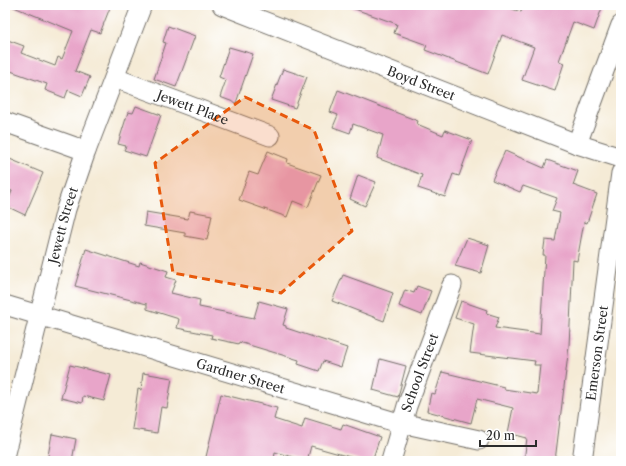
<svg xmlns="http://www.w3.org/2000/svg" width="626" height="466" font-family="'Libre Caslon Text',serif">
	<style>
		.building { fill: #e8a5c9 }
		.lines { fill: none; stroke-linecap: round; stroke-linejoin: round }
		.street-casing { stroke: #726e67; stroke-width: 21 }
		.street { stroke: #fff; stroke-width: 19 }
		.marked { fill: #e8590c; fill-opacity: 0.2; stroke: #e8590c; stroke-width: 3; stroke-dasharray: 8 5; stroke-linejoin: round }
		.labels { text-anchor: middle; stroke-width: 4; stroke-linejoin: round; paint-order: stroke }
		.street-label { font-size: 13px; fill: #2b2b2b; stroke: #fff }
	</style>
	<rect width="100%" height="100%" fill="#fff"/>
	<filter id="ink" filterUnits="userSpaceOnUse"><feTurbulence type="fractalNoise" baseFrequency=".025" numOctaves="2"/><feDisplacementMap in="SourceGraphic" scale="8" xChannelSelector="R" yChannelSelector="G"/><feConvolveMatrix kernelMatrix="1 2 1 2 8 2 1 2 1" color-interpolation-filters="sRGB"/></filter>
	<filter id="wash" filterUnits="userSpaceOnUse"><feTurbulence type="fractalNoise" baseFrequency=".012" numOctaves="4" result="noise"/><feDisplacementMap in="SourceGraphic" scale="16" xChannelSelector="R" yChannelSelector="G"/><feGaussianBlur stdDeviation="0.9" result="paint"/><feColorMatrix in="noise" values="0 0 0 0 0 0 0 0 0 0 0 0 0 0 0 0 0 1.4 0 .05"/><feComposite in="paint" operator="in"/></filter>
	<g filter="url(#wash)">
		<rect width="100%" height="100%" fill="#f5ebd6"/>
		<g id="blocks">
			<!-- building -->
			<path class="building" d="M9,5h102l-11,28 -9,-3 -16,41 15,6 -8,19 -14,-6 -3,8 -20,-8 2,-6 -42,-15v-30l19,7 -3,7 34,13 3,-9 4,2 11,-28z
				M349,5h152l20,7 3,-7h79l-9,25 -21,-8 -14,39 5,2 -9,28 -33,-11 12,-33 -32,-12 -14,39 -63,-24 2,-5 -33,-12 3,-9 -48,-17z
				M168,26l27,10 -19,51 -22,-8 12,-36 -3,-1z
				M229,47l24,7 -17,49 -16,-6 6,-17 -7,-3z
				M283,69l24,8 -12,31 -24,-8z
				M338,90l80,31 -1,3 26,11 2,-5 27,10 -13,36 -6,-2 -8,23 -27,-9 4,-13 -45,-17 6,-23 -30,-11 -3,9 -17,-6 5,-12 -8,-3z
				M136,106l25,9 -15,42 -22,-7 2,-4 -8,-2 10,-32 5,1z
				M268,151l20,8 -1,4 34,12 -13,32 -15,-6 -6,16 -48,-17 10,-28 9,3z
				M505,151l39,17 3,-8 31,11 -5,14 24,9 -10,29 -3,-1 -7,39 -4,-1 -4,86 -14,115h-31l3,-23 -19,-5 5,-25 -36,-9 -6,24 -44,-12 4,-18 4,1 7,-22 62,15v2l33,5 3,-29h-6l1,-4 -65,-8 4,-29 -19,-6 6,-17 26,9 -1,3 13,4 -4,11 45,6 5,-79h-2l2,-15 10,1 5,-28 -8,-2 5,-13 -34,-12 -3,6 -28,-12z
				M5,157l38,16 -18,42 -19,-9 6,-15 -7,-3z
				M358,175l18,7 -11,24 -15,-7z
				M190,211l22,4 -5,25 -22,-4v-3l-41,-7 2,-14 42,7z
				M467,238l22,7 -8,28 -26,-7z
				M86,249l53,17 1,-4 28,9 -2,6 10,3 -5,13 29,7 -1,7 55,11 5,-17 29,8 -5,16 3,1v2l61,20 -6,19 -18,-6 -4,10 -21,-7 1,-4 -60,-18v2l-28,-6 1,-3 -35,-7 2,-9 -32,-10v-5l-72,-18z
				M343,275l50,18 -9,28 -52,-20z
				M417,286l14,5 -9,24 -23,-9 6,-16 9,3z
				M380,359l26,7 -8,31 -25,-7z
				M70,365l41,10 -7,26 -21,-5 -1,7 -21,-5z
				M143,373l29,5 -5,30 -6,-1 -4,26 -25,-4 6,-40 3,1z
				M221,394l56,14 -3,11 28,9 3,-10 36,11 2,-5 37,13 -8,24h-8l-53,-15 -4,15 -32,-9 -1,9h-69z
				M52,434l24,5 -4,22h-25z"/>
		</g>
	</g>
	<g filter="url(#ink)">
		<use href="#blocks" fill-opacity="0" stroke="#726e67" stroke-width="1"/>
		<g class="lines">
			<defs>
				<g id="street">
					<path id="s1" d="M222,5l355,139 44,14"/>
					<path id="s2" d="M115,78l155,58"/>
					<path d="M5,122l81,29"/>
					<path d="M577,144l44,-119"/>
					<path id="s3" d="M5,305l387,116 87,19"/>
					<path id="s4" d="M5,453l61,-244 20,-58 56,-146"/>
					<path id="s5" d="M391,461l16,-55 45,-121"/>
					<path id="s6" d="M582,461l39,-288"/>
				</g>
			</defs>
			<!-- street casing -->
			<use href="#street" class="street-casing"/>
			<!-- street -->
			<use href="#street" class="street"/>
		</g>
	</g>
	<!-- marked area -->
	<path class="marked" d="M245,97l69,33 38,101 -71,62 -108,-20 -18,-110z"/>
	<g class="labels">
		<!-- street labels -->
		<g class="street-label">
			<text dy="5" stroke="none"><textPath href="#s1" startOffset="214">Boyd Street</textPath></text>
			<text dy="5" stroke="none"><textPath href="#s2" startOffset="83">Jewett Place</textPath></text>
			<text dy="5" stroke="none"><textPath href="#s4" startOffset="235">Jewett Street</textPath></text>
			<text dy="5" stroke="none"><textPath href="#s6" startOffset="109">Emerson Street</textPath></text>
			<text dy="5" stroke="none"><textPath href="#s5" startOffset="93">School Street</textPath></text>
			<text dy="5" stroke="none"><textPath href="#s3" startOffset="246">Gardner Street</textPath></text>
		</g>
	</g>
	<!-- margin -->
	<rect width="626" height="466" fill="none" stroke="#fff" stroke-width="20"/>
	<!-- scale -->
	<path d="M480 440v6h56v-6" fill="none" stroke="#2b2b2b" stroke-width="2"/>
	<text x="486" y="440" font-size="12" fill="#2b2b2b" stroke="#ffffff" stroke-width="3" paint-order="stroke">20 m</text>
</svg>
